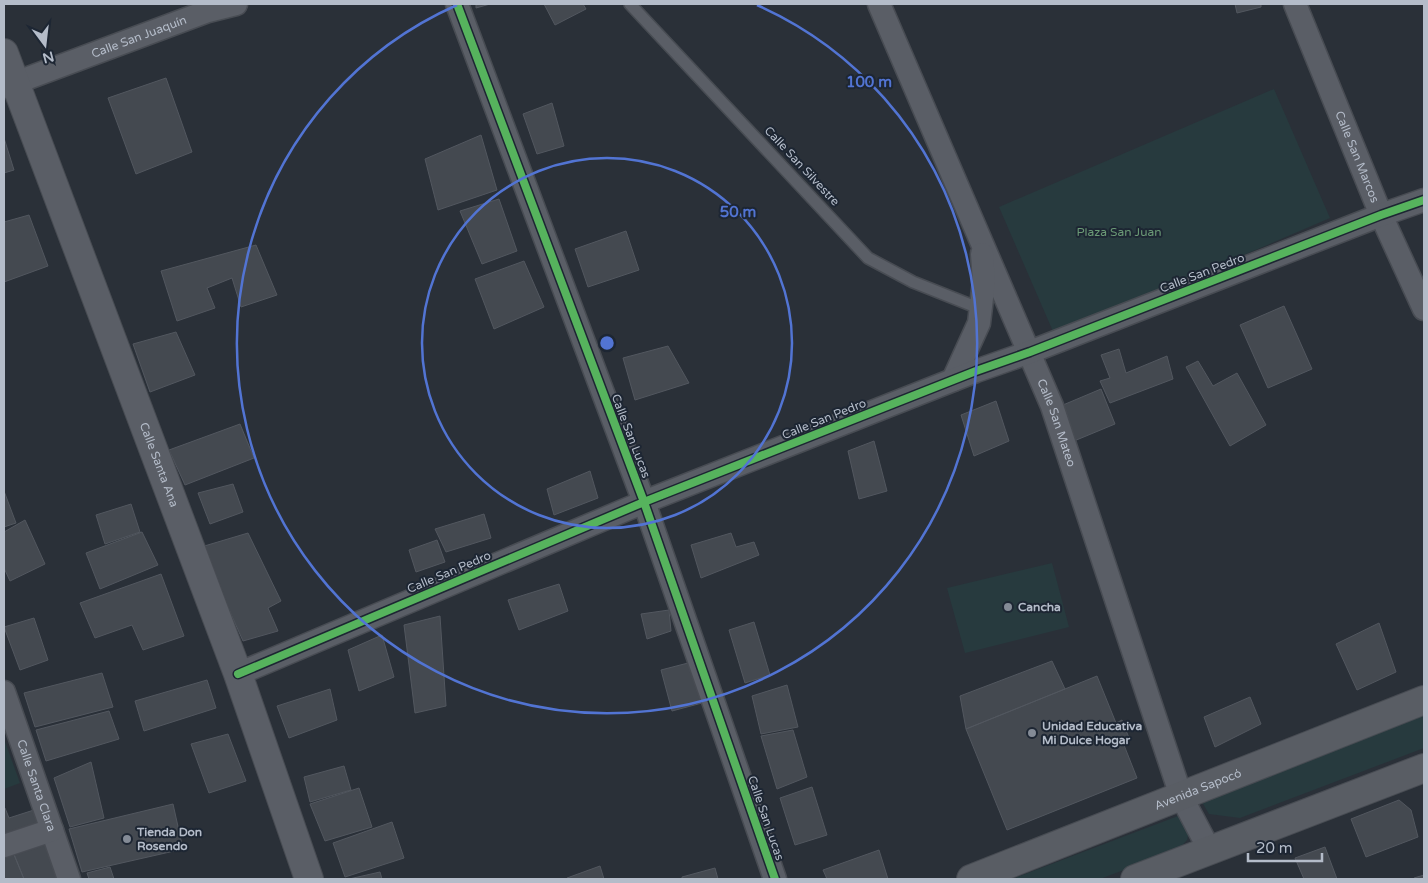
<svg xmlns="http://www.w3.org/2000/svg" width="1428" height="883" font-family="'Varela Round',sans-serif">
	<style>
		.green { fill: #273a3e }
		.building { fill: #444950; stroke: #52575f }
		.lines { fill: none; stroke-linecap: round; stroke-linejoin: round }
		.service-casing { stroke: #484c53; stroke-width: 14 }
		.minor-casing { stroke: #484c53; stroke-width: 25 }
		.tertiary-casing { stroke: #484c53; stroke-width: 30 }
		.secondary-casing { stroke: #484c53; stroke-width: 30 }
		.service { stroke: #5a5e66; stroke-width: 11 }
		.minor { stroke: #5a5e66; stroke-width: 22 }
		.tertiary { stroke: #5a5e66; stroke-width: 28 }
		.secondary { stroke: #595d64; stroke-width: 28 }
		.cycleway-casing { stroke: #1d2633; stroke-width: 11 }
		.cycleway { stroke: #56b35d; stroke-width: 8 }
		.ring { fill: none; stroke: #5274d3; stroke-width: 2.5 }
		.poi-dot { fill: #848b96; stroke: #1d2633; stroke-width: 2 }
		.labels { text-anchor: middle; stroke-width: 4; stroke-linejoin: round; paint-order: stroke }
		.street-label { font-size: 12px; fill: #b4bcc9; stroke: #1d2633 }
		.park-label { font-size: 12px; fill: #6b9a76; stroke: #1d2633 }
		.poi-label { font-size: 12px; font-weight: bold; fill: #b4bcc9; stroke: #1d2633; text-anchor: start }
		.centre { fill: #5274d3; stroke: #1d2633; stroke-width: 2.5 }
		.ring-label { font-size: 15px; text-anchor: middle; font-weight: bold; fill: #5274d3; stroke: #1d2633; stroke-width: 4; stroke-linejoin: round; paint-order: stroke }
	</style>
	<rect width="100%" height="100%" fill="#2a3038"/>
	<!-- green -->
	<path class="green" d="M1274,89l56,129 -275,118 -56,-129z
		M1052,563l17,64 -104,26 -18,-65z
		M1424,715v33l-184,70 -31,-4 -7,-12z
		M4,739l16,44 -16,6z
		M1178,816l11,16 -2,8 -8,9 -79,30h-88z"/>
	<!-- building -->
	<path class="building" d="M476,4h14l-14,4z
		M544,4h39l3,5 -31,16z
		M1235,4h26v3l-24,6z
		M166,78l26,74 -56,22 -28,-76z
		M552,103l12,43 -27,8 -14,-40z
		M481,135l16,55 -59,20 -13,-51z
		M4,138l10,32 -10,3z
		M499,199l18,52 -35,13 -22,-53z
		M29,215l19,51 -44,16v-60z
		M626,231l13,39 -51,17 -13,-38z
		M256,245l21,50 -36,12 -9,-29 -25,10 8,20 -38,13 -16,-50z
		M524,261l20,46 -50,22 -19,-50z
		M1284,306l28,63 -44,19 -28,-63z
		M176,332l19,43 -45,17 -17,-48z
		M668,346l21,37 -54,17 -12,-42z
		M1119,349l7,24 41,-17 6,23 -63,24 -10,-22 10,-3 -9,-23z
		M1198,361l15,25 24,-13 29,52 -36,21 -44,-79z
		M1101,389l14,35 -41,17 -11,-36z
		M996,401l13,40 -35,15 -13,-41z
		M240,424l14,34 -69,27 -16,-35z
		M874,441l13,50 -28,8 -11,-48z
		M590,471l8,27 -44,17 -7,-26z
		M233,484l10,28 -33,12 -12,-31z
		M4,491l12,32 -12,4z
		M131,504l9,28 -35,12 -9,-29z
		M484,514l7,24 -45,14 -11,-23z
		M25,520l20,44 -35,17 -6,-13v-36z
		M142,532l16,33 -58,24 -14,-36z
		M248,533l33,68 -13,7 10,23 -35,10 -42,-94z
		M731,533l5,14 18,-5 5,13 -58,23 -10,-33z
		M437,540l8,22 -29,10 -7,-22z
		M161,574l23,62 -41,14 -11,-25 -37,13 -15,-35z
		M559,584l9,27 -49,19 -11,-30z
		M669,610l2,21 -24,8 -6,-25z
		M440,616l6,90 -31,7 -11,-88z
		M34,618l14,42 -28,10 -16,-43z
		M754,622l16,53 -25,8 -16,-53z
		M1379,623l17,49 -39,18 -21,-46z
		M382,635l12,42 -35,14 -11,-41z
		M1052,661l13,28 -99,40 -6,-33z
		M688,663l14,40 -30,8 -11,-41z
		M102,673l11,34 -78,20 -11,-34z
		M1097,676l19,47 6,-3 7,18 -7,2 15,38 -130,52 -41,-101z
		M207,680l9,28 -72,23 -9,-30z
		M787,685l11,42 -37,7 -9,-38z
		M330,689l7,31 -48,18 -12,-32z
		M1250,697l11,27 -46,23 -11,-30z
		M109,711l10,28 -73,22 -10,-31z
		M793,730l14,47 -30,12 -16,-53z
		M228,734l18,47 -37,12 -18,-49z
		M91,762l13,56 -34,9 -16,-49z
		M344,766l7,24 -41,12 -6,-25z
		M812,787l15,48 -32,10 -15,-47z
		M359,788l13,39 -47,14 -15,-37z
		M1399,800l12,10 7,27 -52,20 -15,-38z
		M173,804l10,45 -101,23 -13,-43z
		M4,808h1l4,10 28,-9 6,16 -39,15z
		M392,822l12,36 -59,19 -12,-34z
		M47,840l13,39h-36l-11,-27z
		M1325,847l12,32h-33l-9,-21z
		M879,850l9,29h-61l-4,-9z
		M13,852l11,27h-20v-24z
		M600,866l4,13h-37v-1z
		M110,867l4,12h-25l-2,-6z
		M715,868l3,11h-36v-2z
		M380,872l2,7h-33z
		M1424,875v4h-10v-1z"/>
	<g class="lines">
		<defs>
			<path id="service" d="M630,4l238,254 45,24 68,27"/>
			<g id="minor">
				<path d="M457,4l187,498 131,377"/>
				<path id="s1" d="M879,4l173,402 129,390 29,55"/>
				<path id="s2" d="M1295,4l86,211 43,94"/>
				<path id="s3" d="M4,87l204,-76 28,-7"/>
				<path d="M953,380l26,-57 5,-42 -2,-27"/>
				<path d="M238,674l406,-172 332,-131 54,-19 351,-137 43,-15"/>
				<path id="s4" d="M4,692l65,187"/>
				<path d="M4,846l48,-16"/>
			</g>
			<g id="tertiary">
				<path id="s5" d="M4,53l234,621 71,205"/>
			</g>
			<g id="secondary">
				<path id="s6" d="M971,879l453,-179"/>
				<path d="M1135,879l289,-111"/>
			</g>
		</defs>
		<!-- service casing -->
		<use href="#service" class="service-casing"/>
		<!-- minor casing -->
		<use href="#minor" class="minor-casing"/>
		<!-- tertiary casing -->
		<use href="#tertiary" class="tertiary-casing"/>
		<!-- secondary casing -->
		<use href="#secondary" class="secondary-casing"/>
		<!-- service -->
		<use href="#service" class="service"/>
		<!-- minor -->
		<use href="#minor" class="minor"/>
		<!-- tertiary -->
		<use href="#tertiary" class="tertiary"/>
		<!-- secondary -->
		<use href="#secondary" class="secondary"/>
		<defs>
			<path id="cycleway" d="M457,4l187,498 131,377
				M238,674l406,-172 332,-131 54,-19 351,-137 43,-15"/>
		</defs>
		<!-- cycleway casing -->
		<use href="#cycleway" class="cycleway-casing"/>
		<!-- cycleway -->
		<use href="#cycleway" class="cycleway"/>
	</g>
	<!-- distance rings -->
	<g class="ring">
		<circle cx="607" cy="343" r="185"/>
		<path d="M757 5A370 370 0 1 1 457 5"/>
	</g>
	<!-- markers -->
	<g class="poi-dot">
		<circle cx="1008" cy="607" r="5"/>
		<circle cx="1032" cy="733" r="5"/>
		<circle cx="127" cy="839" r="5"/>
	</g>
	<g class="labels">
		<!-- street labels -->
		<g class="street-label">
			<text dy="4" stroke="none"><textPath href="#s3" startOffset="144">Calle San Juaquín</textPath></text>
			<text dy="4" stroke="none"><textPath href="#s2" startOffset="165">Calle San Marcos</textPath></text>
			<text transform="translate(802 166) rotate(47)" y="4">Calle San Silvestre</text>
			<text transform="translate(1202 273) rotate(-21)" y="4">Calle San Pedro</text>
			<text transform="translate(824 419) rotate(-22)" y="4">Calle San Pedro</text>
			<text dy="4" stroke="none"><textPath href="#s1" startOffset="455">Calle San Mateo</textPath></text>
			<text transform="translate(631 436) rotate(69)" y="4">Calle San Lucas</text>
			<text dy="4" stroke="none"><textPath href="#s5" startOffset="440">Calle Santa Ana</textPath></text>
			<text transform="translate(449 572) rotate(-23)" y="4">Calle San Pedro</text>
			<text dy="4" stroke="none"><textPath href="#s4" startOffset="99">Calle Santa Clara</textPath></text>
			<text dy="4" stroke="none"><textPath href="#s6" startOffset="244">Avenida Sapocó</textPath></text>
			<text transform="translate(766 818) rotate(71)" y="4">Calle San Lucas</text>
		</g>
		<!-- park labels -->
		<g class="park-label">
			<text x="1119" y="236">Plaza San Juan</text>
		</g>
		<!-- poi labels -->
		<g class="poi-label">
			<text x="1018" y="611">Cancha</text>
			<text x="1042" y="730">Unidad Educativa<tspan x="1042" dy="14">Mi Dulce Hogar</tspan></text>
			<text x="137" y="836">Tienda Don<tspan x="137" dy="14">Rosendo</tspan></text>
		</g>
	</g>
	<circle cx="607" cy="343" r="8" class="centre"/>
	<g class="ring-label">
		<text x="869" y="87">100 m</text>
		<text x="738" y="217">50 m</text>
	</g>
	<!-- border -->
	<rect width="1428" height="883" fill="none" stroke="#b4bcc9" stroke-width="10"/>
	<!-- north arrow -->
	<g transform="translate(45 45) rotate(165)" stroke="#1d2633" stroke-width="4" paint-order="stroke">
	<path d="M0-4L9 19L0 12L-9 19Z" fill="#b4bcc9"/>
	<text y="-8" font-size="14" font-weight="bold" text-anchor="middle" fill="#b4bcc9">N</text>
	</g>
	<!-- scale -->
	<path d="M1248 853v8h74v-8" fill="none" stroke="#b4bcc9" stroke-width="2.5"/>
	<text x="1256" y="853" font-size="15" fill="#b4bcc9" stroke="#1d2633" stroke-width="4" paint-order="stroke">20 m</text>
</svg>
